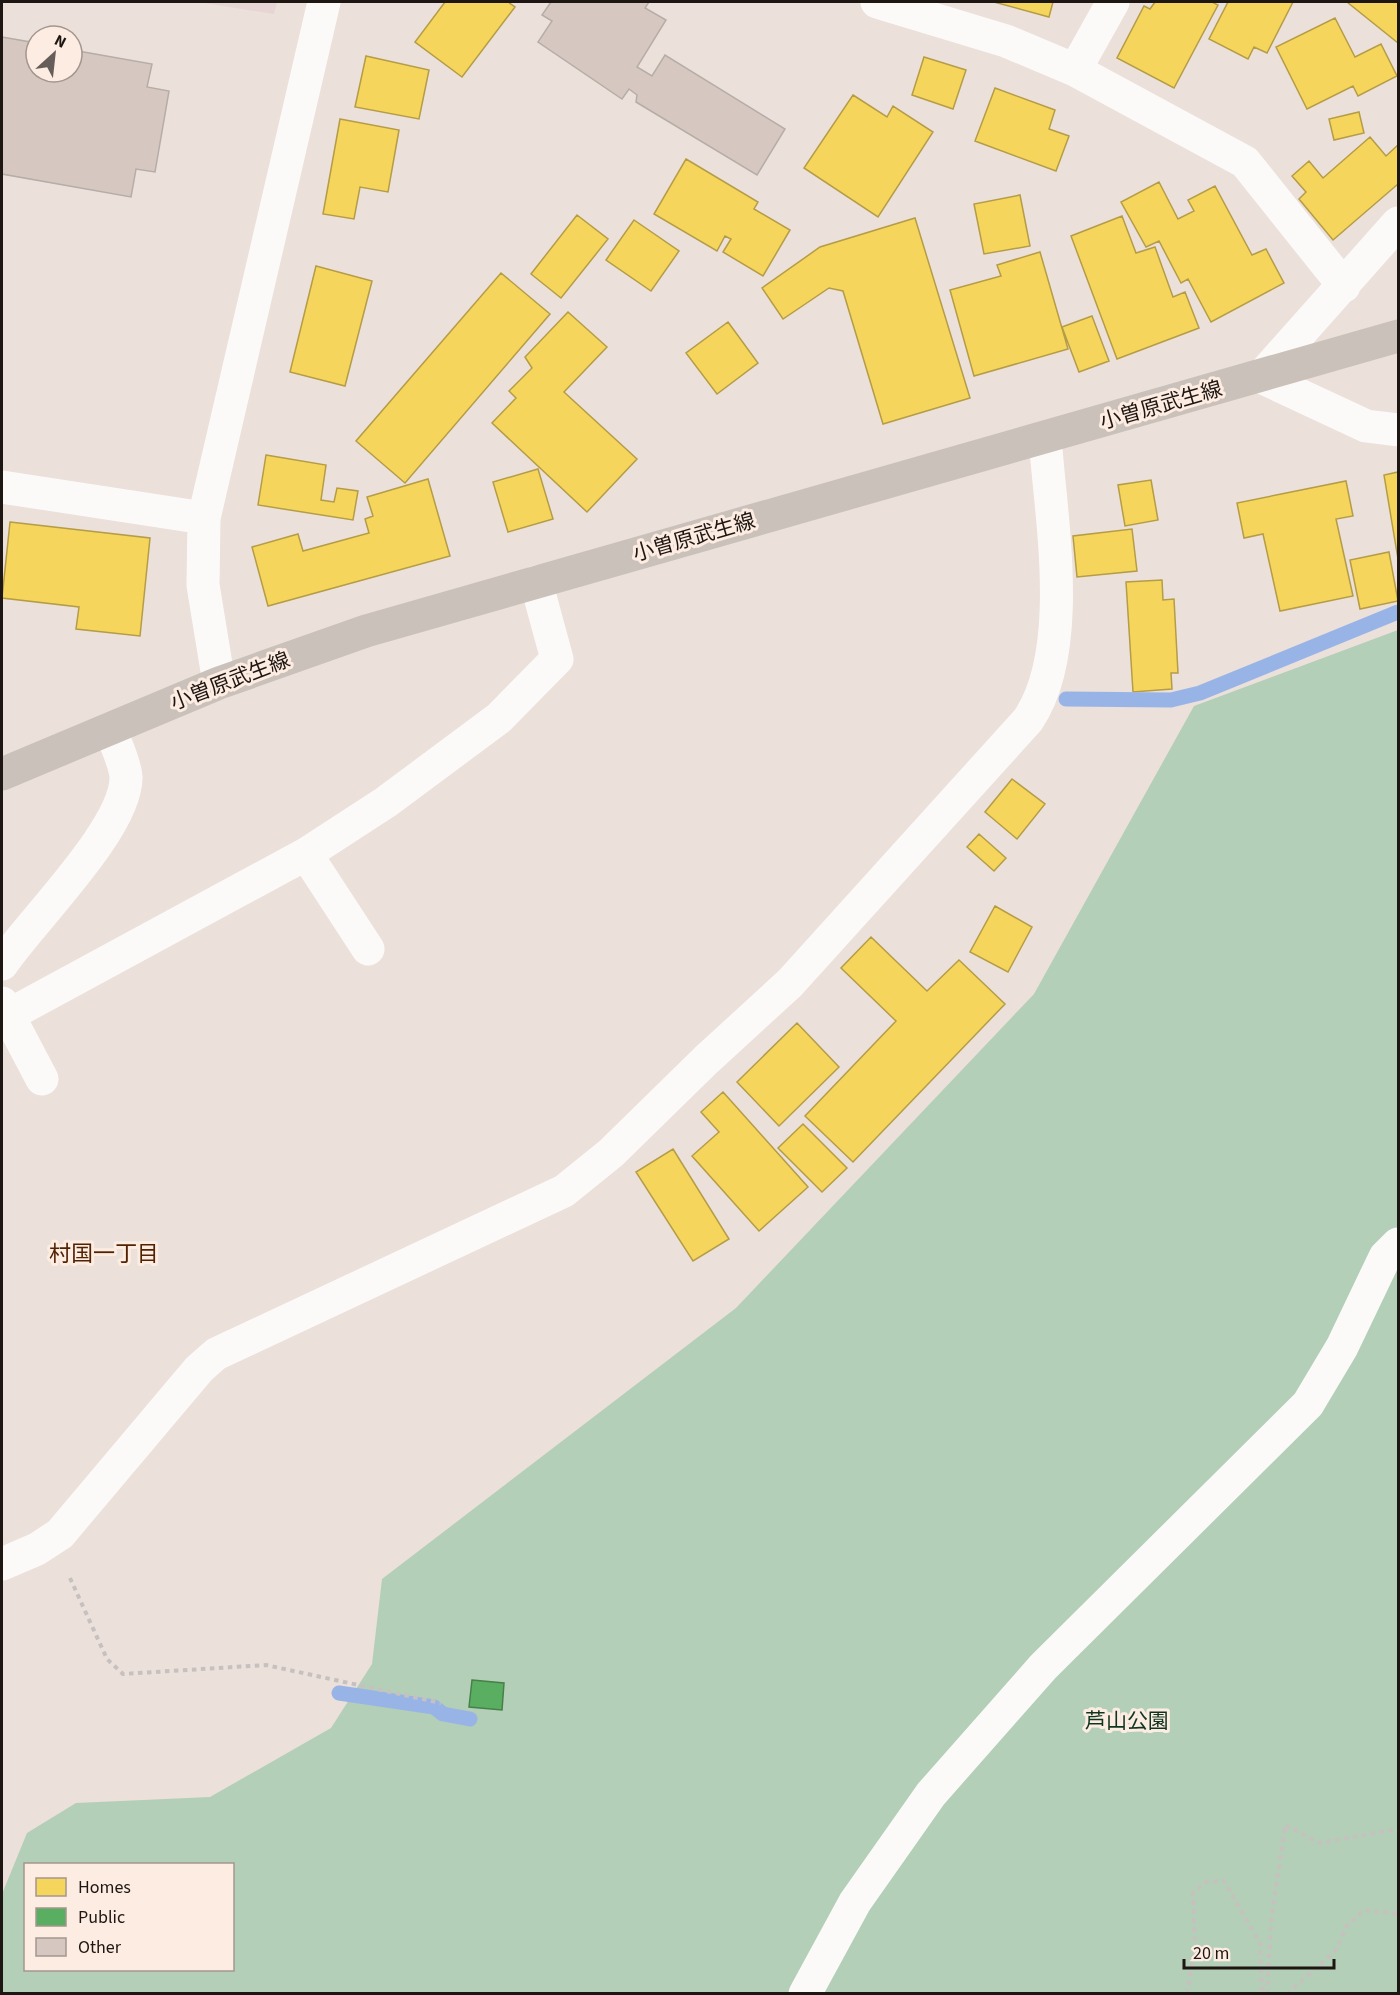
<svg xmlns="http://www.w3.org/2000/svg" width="1400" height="1995" font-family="'Source Sans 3','Noto Sans JP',sans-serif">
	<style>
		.education { fill: #e7d4d4 }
		.green { fill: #b3cfb7; fill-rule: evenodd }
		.homes { fill: #f6d55c; stroke: #b59c46; stroke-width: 1.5 }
		.public { fill: #5aae61; stroke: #488049; stroke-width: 1.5 }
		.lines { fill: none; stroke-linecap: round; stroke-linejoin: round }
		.stream { stroke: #98b4e7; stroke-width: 15 }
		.building { fill: #d6c8c0; stroke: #b6ada8; stroke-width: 1.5 }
		.path { stroke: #c6c1bf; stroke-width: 4; stroke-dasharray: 4.5 4.5; stroke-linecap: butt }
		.minor { stroke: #fcfaf9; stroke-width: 33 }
		.major { stroke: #cac1ba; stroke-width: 33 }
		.labels { text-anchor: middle; stroke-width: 6; stroke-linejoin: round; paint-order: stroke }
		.street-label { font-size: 21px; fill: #1e1612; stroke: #fdece2 }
		.park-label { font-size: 21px; fill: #0e351f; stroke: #fdece2 }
		.neighbourhood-label { font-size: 22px; fill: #512303; stroke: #fdece2 }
	</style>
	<rect width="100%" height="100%" fill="#ebe0da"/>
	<!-- education -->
	<path class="education" d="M198,2h79l-3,12z"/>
	<!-- green -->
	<path class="green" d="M1398,630v1363l-1396,1v-100l25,-61 49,-30 134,-6 121,-69 41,-64 10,-85 354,-271 298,-314 160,-288zM26,1864h206v106h-206z"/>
	<!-- homes -->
	<path class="homes" d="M445,2h63l7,5 -53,70 -47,-35z
		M994,2h59l-4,15z
		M1155,2h57l6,3 -44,83 -57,-30 27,-52 6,3z
		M1228,2h65l-26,51 -13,-6 -6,12 -39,-20z
		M1347,2h51v41z
		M1335,18l20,39 26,-13 16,32 -39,20 -5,-10 -46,23 -31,-62z
		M366,56l63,14 -10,49 -64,-12z
		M924,57l42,13 -13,39 -41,-14z
		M995,88l60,22 -6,19 20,7 -13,35 -81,-30z
		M853,95l34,22 6,-11 40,26 -55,85 -74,-49z
		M1359,112l5,21 -30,7 -5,-21z
		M340,119l59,11 -11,62 -28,-5 -6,32 -31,-5z
		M1370,137l16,19 12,-11v39l-65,56 -34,-41 7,-7 -14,-16 17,-15 14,17z
		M686,159l72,43 -4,7 36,21 -27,46 -40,-24 8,-13 -6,-3 -8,15 -63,-37z
		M1159,182l19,37 16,-8 -6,-11 27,-14 37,69 14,-6 18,34 -73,39 -23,-43 -7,4 -22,-42 -13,6 -25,-45z
		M1020,195l10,51 -46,8 -10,-50z
		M577,215l31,24 -47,59 -30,-24z
		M1122,216l14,37 19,-6 18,50 12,-5 14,36 -82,31 -46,-123z
		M915,218l55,180 -87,26 -40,-133 -14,-3 -46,31 -21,-31 58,-41z
		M634,220l45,31 -28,40 -45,-31z
		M1040,252l28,97 -94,27 -24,-86 51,-14 -4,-11z
		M316,266l56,15 -27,105 -55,-14z
		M501,273l49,41 -145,169 -49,-42z
		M568,312l39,35 -43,45 73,67 -50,53 -95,-89 24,-25 -7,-7 23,-23 -7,-11z
		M1092,316l17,45 -30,11 -17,-45z
		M728,322l30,41 -41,31 -31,-41z
		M266,455l60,10 -5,35 13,2 3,-14 21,3 -5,29 -95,-15z
		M538,469l15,50 -45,13 -15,-50z
		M1398,472v87l-14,-84z
		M428,479l22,77 -182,50 -16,-59 46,-13 5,17 66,-18 -4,-14 8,-3 -6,-19z
		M1151,480l7,40 -33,6 -7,-41z
		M1346,481l7,35 -17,3 17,77 -73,15 -17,-77 -19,4 -7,-35z
		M10,522l140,16 -10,98 -64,-7 3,-22 -77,-9z
		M1132,529l5,42 -60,6 -4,-41z
		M1389,552l9,49 -38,8 -10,-49z
		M1162,580l1,20 11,-1 4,74h-7l1,16 -39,3 -7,-110z
		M1012,779l33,25 -28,35 -32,-27z
		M979,834l27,24 -12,13 -27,-24z
		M995,906l37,21 -24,45 -38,-20z
		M871,937l56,54 32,-31 46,44 -152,158 -48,-46 91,-95 -55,-53z
		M797,1023l42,44 -60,59 -42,-44z
		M723,1092l85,95 -49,44 -67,-75 27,-24 -18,-20z
		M803,1124l44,44 -25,24 -44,-44z
		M673,1149l56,90 -36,22 -57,-89z"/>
	<!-- public -->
	<path class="public" d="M472,1680l32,3 -2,27 -33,-3z"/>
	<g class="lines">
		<!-- stream -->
		<path class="stream" d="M1066,699l105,1 29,-7 198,-81
			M339,1693l95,14 9,7 27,5"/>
	</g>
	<!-- building -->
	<path class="building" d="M551,2h98l-4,6 21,12 -29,47 15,9 13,-21 120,74 -28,46 -121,-73 1,-7 -8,-6 -7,10 -84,-57 14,-21 -10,-6z
		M2,37l34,6v29h36v-22l80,14 -5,23 22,4 -14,81 -19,-3 -5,28 -129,-23z"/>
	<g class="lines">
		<!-- path -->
		<path class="path" d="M70,1578l37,81 16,15 143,-9 175,38
			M1187,1994l8,-46 -2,-55 13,-11 18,-1 36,62 2,51
			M1267,1994l4,-72 14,-97 34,18 79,-14
			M1287,1994l49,-44 10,-23 18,-17 34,4"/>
		<!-- minor -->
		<path class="minor" d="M877,2l129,39 69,29 170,92 99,124
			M1075,70l38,-68
			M1398,223l-137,154 105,49 32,4
			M2,487l202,31
			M219,683l-16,-98 1,-67 120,-516
			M306,854l62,95
			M2,964c29,-43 125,-136 124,-187 -1,-15 -11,-34 -16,-48
			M2,1003l40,76
			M7,1016l299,-162 80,-52 113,-84 58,-59 -21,-77
			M2,1564l35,-15 23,-15 139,-165 17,-15 348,-163 47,-38 95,-93 84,-77 238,-263c47,-69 23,-201 17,-282
			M805,1994l50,-92 76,-108 112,-127 265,-263 34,-57 43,-90 13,-13"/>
		<!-- major -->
		<path class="major" d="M2,774l217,-91 147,-52 1032,-295"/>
	</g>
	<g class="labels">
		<!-- street labels -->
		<g class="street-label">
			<text transform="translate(1161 405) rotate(-16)" y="7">小曽原武生線</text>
			<text transform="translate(694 537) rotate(-16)" y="7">小曽原武生線</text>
			<text transform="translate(230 681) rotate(-21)" y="7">小曽原武生線</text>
		</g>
		<!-- park labels -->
		<g class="park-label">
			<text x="1127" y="1728">芦山公園</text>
		</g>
		<!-- neighbourhood labels -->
		<g class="neighbourhood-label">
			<text x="104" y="1261">村国一丁目</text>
		</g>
	</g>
	<!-- border -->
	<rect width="1400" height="1995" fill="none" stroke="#1e1612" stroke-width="6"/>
	<!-- legend -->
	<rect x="24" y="1863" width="210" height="108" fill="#fdece2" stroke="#a4968f" stroke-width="1.5"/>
	<rect x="36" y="1878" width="30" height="18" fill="#f6d55c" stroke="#a4968f" stroke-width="1.5"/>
	<text x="78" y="1893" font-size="18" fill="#1e1612">Homes</text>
	<rect x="36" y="1908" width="30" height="18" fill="#5aae61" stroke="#a4968f" stroke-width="1.5"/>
	<text x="78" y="1923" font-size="18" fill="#1e1612">Public</text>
	<rect x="36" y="1938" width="30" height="18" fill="#d6c8c0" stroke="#a4968f" stroke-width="1.5"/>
	<text x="78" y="1953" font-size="18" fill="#1e1612">Other</text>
	<!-- north arrow -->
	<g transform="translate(54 54) rotate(27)"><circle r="28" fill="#fdece2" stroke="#a4968f" stroke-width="1.5"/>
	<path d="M0-4.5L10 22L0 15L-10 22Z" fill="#665d58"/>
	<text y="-9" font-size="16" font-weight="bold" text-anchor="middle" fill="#1e1612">N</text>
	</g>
	<!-- scale -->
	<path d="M1184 1959v9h150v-9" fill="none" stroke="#1e1612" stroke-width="3"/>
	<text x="1193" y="1959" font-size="18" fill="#1e1612" stroke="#fdece2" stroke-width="4.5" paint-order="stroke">20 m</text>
</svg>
